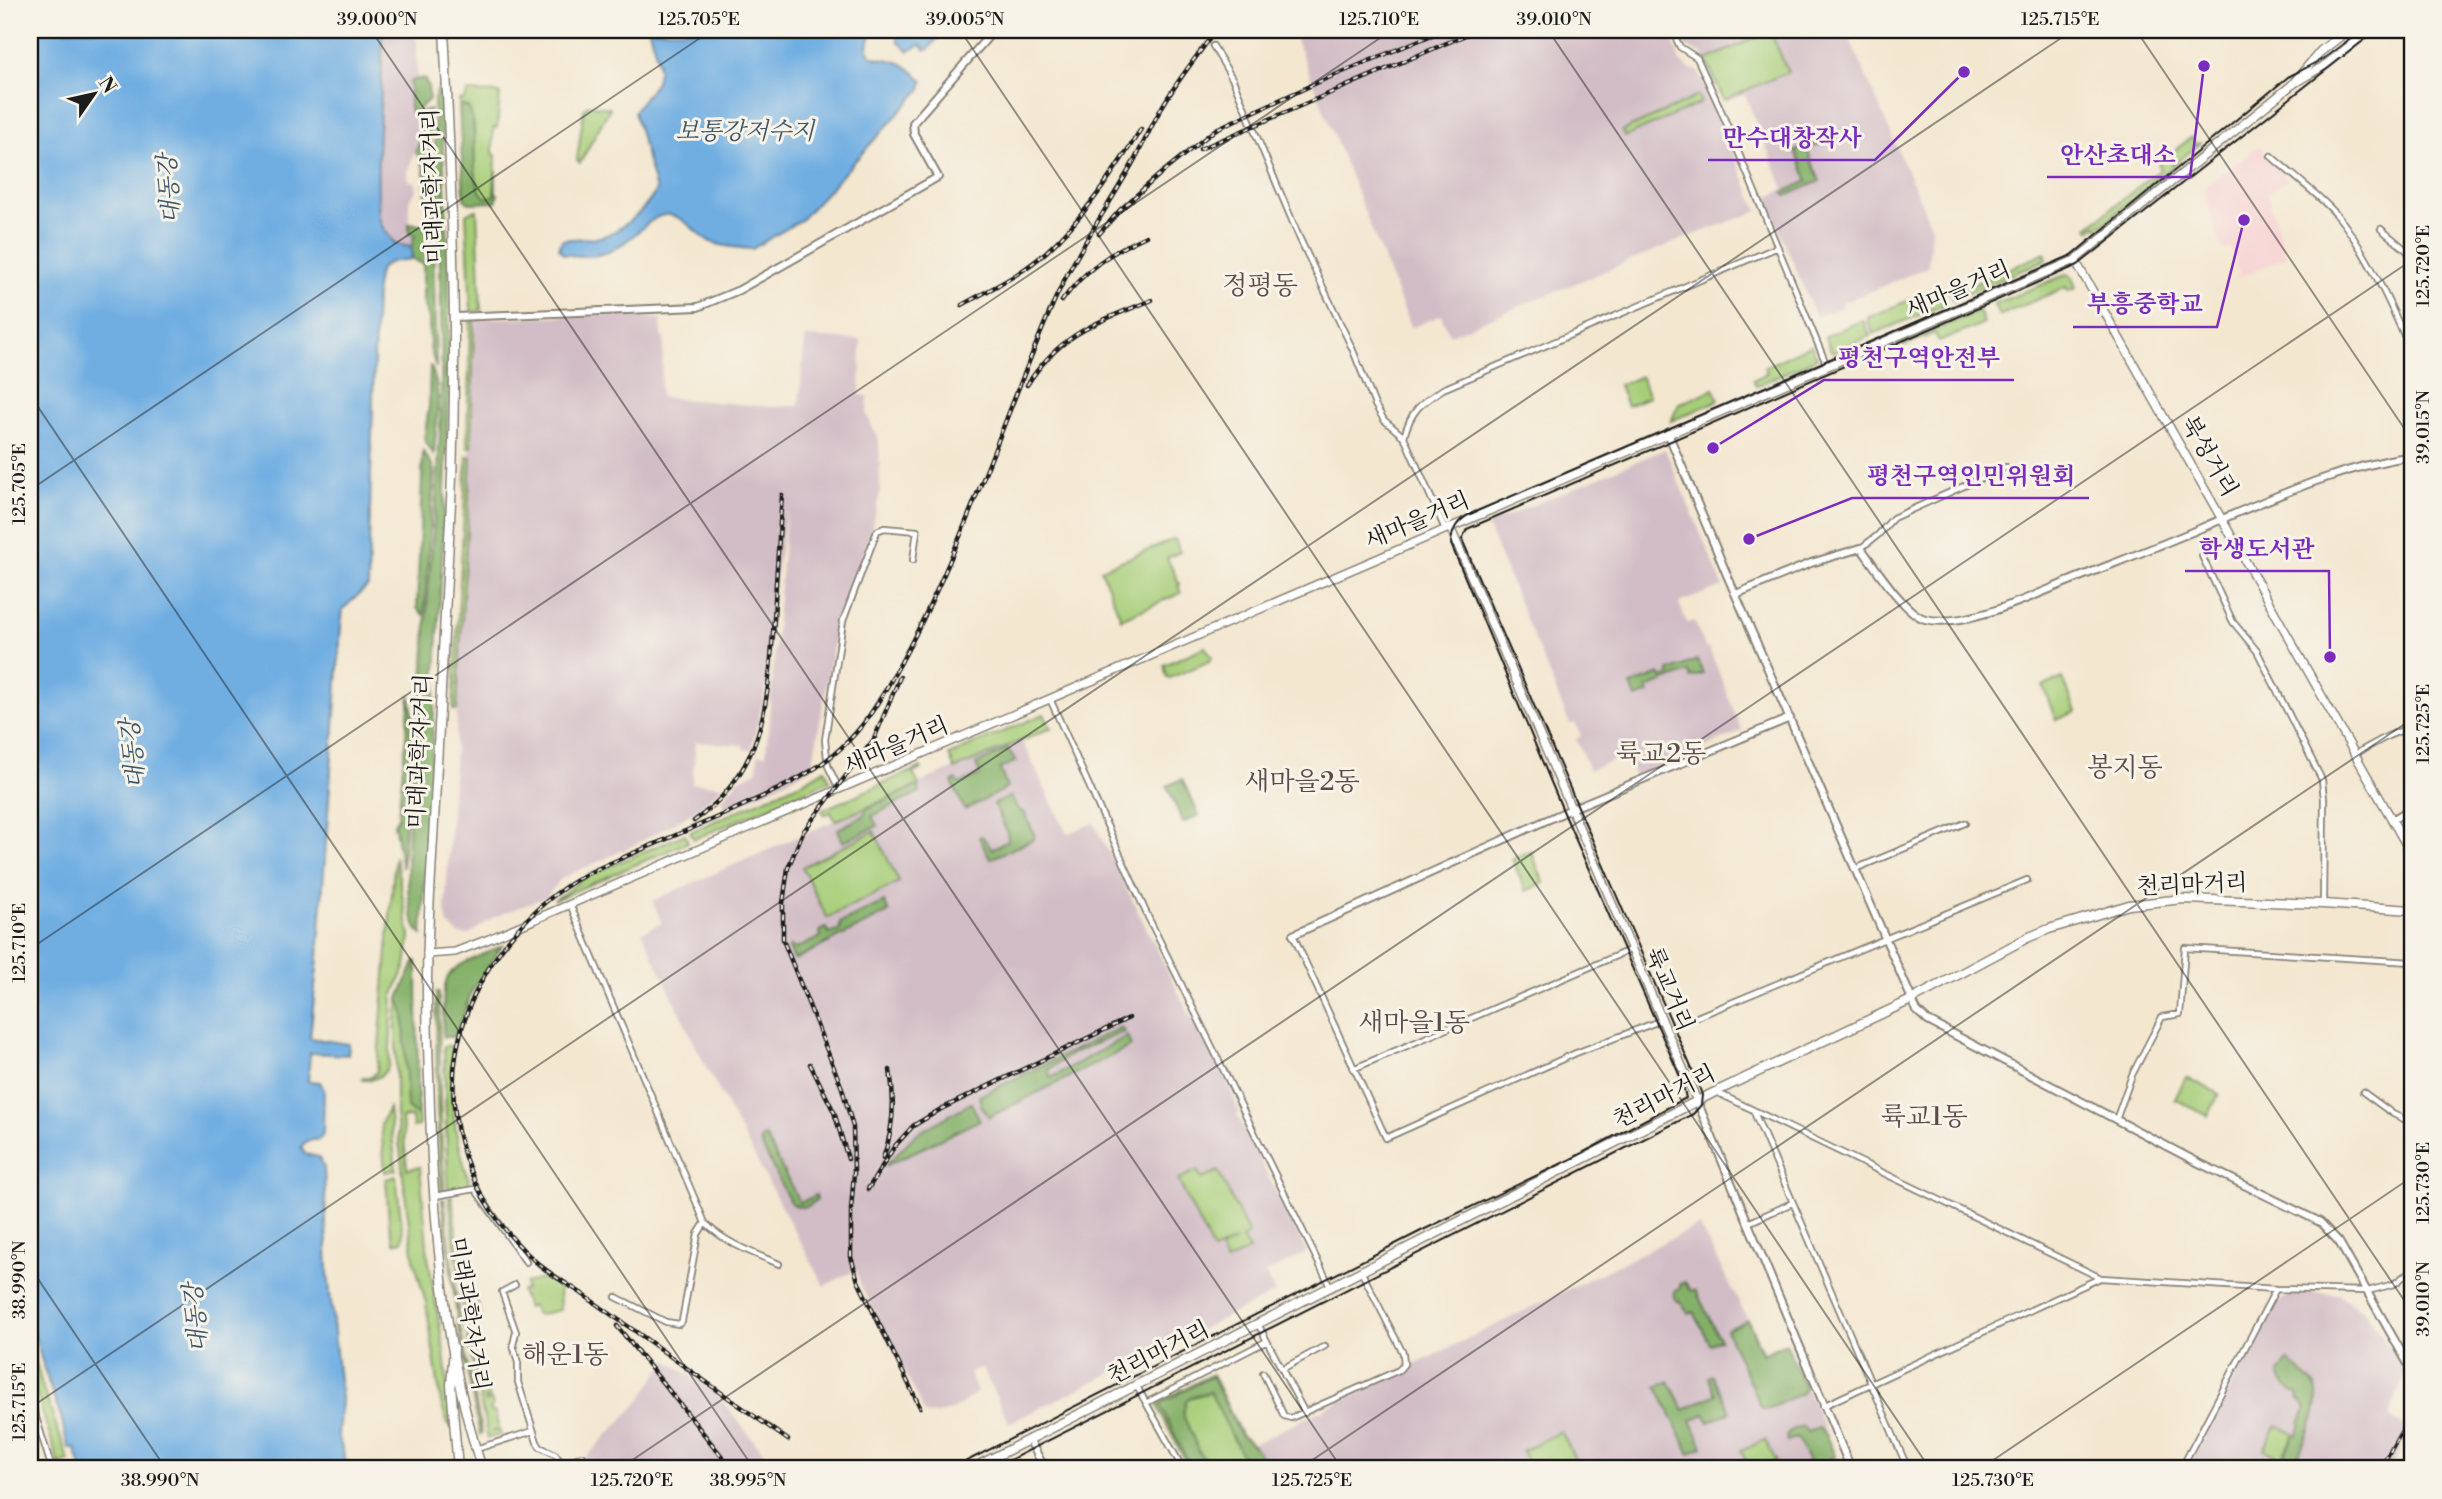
<svg xmlns="http://www.w3.org/2000/svg" width="2442" height="1499" font-family="'Libre Bodoni','Noto Serif KR',serif">
	<style>
		.built { fill: #f7cfd2 }
		.industrial { fill: #d2bdc6 }
		.green { fill: #a6cd77; stroke: #61744a; stroke-width: 2 }
		.forest { fill: #84b068; stroke: #506642; stroke-width: 2 }
		.water { fill: #6faee2; stroke: #46657f; stroke-width: 2 }
		.lines { fill: none; stroke-linecap: round; stroke-linejoin: round }
		.minor-casing { stroke: #888276; stroke-width: 8 }
		.tertiary-casing { stroke: #888276; stroke-width: 10 }
		.secondary-casing { stroke: #888276; stroke-width: 10 }
		.primary-casing { stroke: #888276; stroke-width: 11 }
		.trunk-casing { stroke: #888276; stroke-width: 11 }
		.minor { stroke: #fff; stroke-width: 4.5 }
		.tertiary { stroke: #fff; stroke-width: 6 }
		.secondary { stroke: #fff; stroke-width: 7 }
		.primary { stroke: #fff; stroke-width: 8 }
		.trunk { stroke: #fff; stroke-width: 8 }
		.tram { stroke: #1c1c1c; stroke-width: 2 }
		.rail-casing { stroke: #1c1c1c; stroke-width: 4.5 }
		.rail { stroke: #f7f3e8; stroke-width: 2; stroke-dasharray: 5; stroke-linecap: butt }
		.ticks { fill: none; stroke: #1c1c1c; stroke-width: 2; stroke-opacity: 0.45 }
		.labels { text-anchor: middle; stroke-width: 6; stroke-linejoin: round; paint-order: stroke }
		.street-label { font-size: 23px; fill: #1c1c1c; stroke: #f7f3e8 }
		.water-label { font-size: 24px; font-style: italic; fill: #3d566b; stroke: #f7f3e8 }
		.quarter-label { font-size: 26px; fill: #5d4b4a; stroke: #f7f3e8 }
		.leader { fill: none; stroke: #7b2cbf; stroke-width: 2.5 }
		.callout-dot { fill: #7b2cbf; stroke: #f7f3e8; stroke-width: 2.5 }
		.callout-label { font-size: 24px; text-anchor: middle; font-weight: bold; fill: #7b2cbf; stroke: #f7f3e8; stroke-width: 6; stroke-linejoin: round; paint-order: stroke }
		.neatline { fill: none; stroke: #1c1c1c; stroke-width: 2.5 }
		.ticks-label { font-size: 18px; text-anchor: middle; fill: #1c1c1c }
	</style>
	<rect width="100%" height="100%" fill="#f7f3e8"/>
	<filter id="ink" filterUnits="userSpaceOnUse"><feTurbulence type="fractalNoise" baseFrequency=".0143" numOctaves="2"/><feDisplacementMap in="SourceGraphic" scale="14" xChannelSelector="R" yChannelSelector="G"/><feConvolveMatrix kernelMatrix="1 2 1 2 8 2 1 2 1" color-interpolation-filters="sRGB"/></filter>
	<filter id="wash" filterUnits="userSpaceOnUse"><feTurbulence type="fractalNoise" baseFrequency=".00686" numOctaves="4" result="noise"/><feDisplacementMap in="SourceGraphic" scale="28" xChannelSelector="R" yChannelSelector="G"/><feGaussianBlur stdDeviation="1.57" result="paint"/><feColorMatrix in="noise" values="0 0 0 0 0 0 0 0 0 0 0 0 0 0 0 0 0 1.4 0 .05"/><feComposite in="paint" operator="in"/></filter>
	<g filter="url(#wash)">
		<rect width="100%" height="100%" fill="#f3e7d0"/>
		<!-- built -->
		<path class="built" d="M2259,146l29,34 -21,13 19,64 -46,20 -9,-29 -8,2 -21,-62z"/>
		<!-- industrial -->
		<path class="industrial" d="M382,30h32l3,13v37l-7,1 -1,15 1,15 11,1v27l-14,32 2,10 7,1v8l-7,11v32l6,1 -4,13 -16,-3 -13,-18 -3,-9 -2,-60z
			M1292,30h377l11,31 8,7 10,3 60,140 -80,30 -228,94 -9,-20 -30,13z
			M1678,30h168l85,196 -3,41 -86,36v4l-26,10 -43,-102 -6,-5 -4,-10 21,-11 -39,-94 -22,7 -22,-48 -16,-8z
			M625,314l36,5v18l3,1 -4,59 112,10 27,-1 6,-69 56,3 -1,55 8,1 -1,19 12,26 1,52 -12,50 -30,74 -26,151 -85,42 -5,-10 16,-20 19,-9 1,-17h8l21,-250 -15,97 -3,74 -18,75 -8,-1v-4l-47,-3 -4,41 31,3 -27,24 -59,34 -75,34 -16,19 -54,21 -23,17 -10,-1 -11,-9 -3,-14 20,-325 9,-267z
			M1665,449l58,137 -44,17 8,20 7,-2 12,28 3,-1 33,83 -107,46 -9,-22 -37,15 -13,-31 5,-3 -6,-13 -5,2 -83,-200z
			M1022,741l45,93 27,-11 99,199 5,-1 29,59 12,33 -2,2 70,138 -42,20 10,20 -266,130 -27,-55 -13,5 8,19 -16,13 -17,8 -18,2 -66,-131 -4,-14 -32,16 -122,-227 -60,-127 20,-9 -10,-22 320,-141z
			M1699,1225l69,133 21,-10 53,121h-577l-18,-22z
			M2301,1292l38,2 28,20 39,58 -17,45 20,12 -18,40h-203l85,-164 18,-11z
			M667,1360l46,30 64,79h-202l64,-67z"/>
		<!-- green -->
		<path class="green" d="M1770,31l18,41 -64,28 -18,-40z
			M467,92l33,1 -3,35h-4v24l3,4 -2,40 -8,2c-16,-10 -10,-55 -12,-73 -1,-5 -3,-11 -5,-17l-10,-4v-4l3,1 4,-4z
			M1698,96l3,7 -76,34 -3,-6z
			M588,105l22,3 -30,55 -3,-3 7,-51z
			M2192,137l5,8 5,-3 -27,22 -3,-6h-3l5,7 -76,63 -2,-3 -6,5 -2,-3 73,-58 -3,-6z
			M477,210l4,101h-10l-5,-97 5,-3z
			M2045,253l2,6 -94,41 -4,-11 9,2z
			M2068,274l4,3 4,11 -8,3 -2,-4 -67,29 -5,-12z
			M1937,288l7,17 -71,29 -6,-16z
			M1979,311l5,12 -45,19 -4,-9 -31,13 -1,-3z
			M474,319l-3,128h-4l3,-125z
			M1863,320l7,16 -37,16 -2,-1 -6,-15z
			M1811,345l6,13 -61,28 -3,-6 14,-7 -2,-6z
			M1641,376l8,21 -22,9 -8,-21z
			M1714,389l5,11 -48,21 8,-17z
			M467,456l4,1 -14,253h-4z
			M1175,539l5,13 -13,6 13,27 -2,1 3,7 -60,26 -20,-50z
			M1205,647l7,9 -2,5 -40,17 -3,-1 -3,-12z
			M2063,678l13,34 -20,8 -13,-34z
			M1044,714l7,14 -96,41 -6,-14z
			M921,767l1,2 -9,4 6,12 -84,36 -4,-9 -7,3 -2,-5z
			M825,769l5,12 -136,58 -4,-7 115,-51z
			M874,831l25,51 -72,36 -25,-51z
			M685,834l3,8 -134,58 35,-25z
			M1531,851l13,32 -18,8 -14,-32z
			M395,856l15,80 -4,30 -13,30 -4,69c-6,12 -15,16 -27,15l1,-3h9l5,-6z
			M436,992h3l1,109 4,90h-3l-4,-90z
			M399,998l5,15 3,95 11,8 1,10 -6,1 -1,-10 -10,1 5,51 13,-2 8,90 15,88 9,79 -4,1 -7,-22 -15,-100 -12,-43 -8,-59 -10,-87v-95z
			M444,1046h8c-2,56 1,85 18,138l-22,7z
			M2186,1077l33,17 -11,22 -33,-17z
			M389,1108l7,62 -11,2 -4,-48z
			M1197,1170l5,9 16,-8 31,63 -7,4 7,12 -23,12 -6,-13 15,-8 -22,10 -35,-71z
			M396,1176l7,60 -1,5 -8,2 -5,-21 -3,-43z
			M452,1196l11,93 2,8 10,-3 6,21 -17,6 -15,-124z
			M442,1199h2l16,127 22,108 -2,1 -22,-109z
			M546,1278l13,9 1,23 -24,5 -3,-9 -6,2 -6,-17 5,-2 -1,-6z
			M468,1325l13,66 7,2 2,6 -5,-1 1,4 5,-2 2,4 -3,6 5,3 5,18 -5,-2 -2,2 7,1 1,3 -13,3 -23,-112z
			M30,1339l12,47 27,75 -10,4 -29,-92z
			M1212,1374l35,73 12,10 6,12h-76l-33,-66z
			M2277,1425l17,9 -13,25 -17,-10z
			M1561,1431l19,38h-49l-9,-18z
			M1765,1440l11,21 -16,8h-10l-9,-18z"/>
		<!-- forest -->
		<path class="forest" d="M424,78l4,8 1,13 -13,13h-6v-31z
			M438,88h2l9,178v92l-5,166 -22,411c-29,-22 -7,-195 -1,-234 4,-31 4,-63 6,-94 5,-69 13,-137 14,-206 3,-101 -5,-201 -7,-301z
			M459,104l10,4c2,6 4,12 4,17 3,18 -3,62 13,73l8,-2 2,-25v22l2,1 -2,8 -27,1 -5,-4z
			M430,110l1,105 -3,1 -4,-48 -8,-17 5,-12v-27z
			M1846,129l1,3 -40,18 13,31 -34,15 -2,-4 24,-11 -13,-30z
			M409,223l19,3 5,9 3,133 -6,-20 -1,-30 -6,-17v-37l-11,-5 -1,-12 4,-12 -6,-1z
			M430,365c14,27 5,61 4,90l-10,-16 5,-32z
			M423,451l10,15 1,10 -10,139 -7,-7z
			M1698,660l5,14 -12,4 -3,-6 -41,16 2,5 -13,5 -5,-13 29,-11 2,4 8,-3 -1,-4z
			M410,695l3,22 -11,151 -8,-44 4,-7z
			M1008,749l8,12 -16,8 7,19 -42,22 -13,-28 4,-2 3,4 21,-9 -4,-11z
			M1182,779l17,36 -16,8 -16,-37z
			M917,786l3,6 -48,24 5,10 -34,16 -5,-13 25,-13 3,-7z
			M1010,796l9,15 5,1 10,22v5l-44,20 -11,-22 3,-1 10,13 16,-8 -1,-9 -13,-28z
			M884,902l5,10 -95,48 -5,-12 1,-2 6,3 25,-12 -1,-6 6,-3 3,6 11,-4v-7z
			M502,946l-30,45 -17,46h-12c1,-69 -6,-63 59,-91z
			M415,961h2l1,155 -11,-8 -3,-95 -5,-15z
			M1121,1027l3,5 -51,21 -25,17 3,8 76,-42 4,10 -142,71 -8,-12 -2,-9z
			M971,1103l9,17 -95,46 31,-32z
			M765,1136l35,67 16,-8 1,4c-8,9 -17,11 -27,3l-30,-60 1,-3z
			M1685,1282l5,8 6,1 24,49 -10,4 -16,-32 -5,2 -7,-11 -6,-3 -2,-3 2,-7 4,-2v-4z
			M1748,1320l14,34 24,-11 19,45 -3,5 -36,17 -5,-3 -35,-77z
			M2288,1360c8,10 19,15 27,26 10,17 -15,66 -23,83h-14l16,-34 3,1 5,-11 -2,-2 7,-16 -9,-8 1,-4c-10,-6 -16,-9 -20,-22z
			M1712,1375l18,37 -21,10 -5,-8 -13,6 12,27 -13,7 -33,-67 12,-6 15,29 32,-16 -8,-17z
			M1212,1376l28,59c15,8 21,20 28,34h-4l-6,-11 -12,6 -36,-72c-9,4 -16,3 -24,8l-3,15 23,51 4,-1 2,4h-21l-31,-65z
			M1803,1426l4,6 12,-4 7,8 9,20 -24,13h-17l15,-7 -12,-25 -10,4 -1,-5 6,-6z"/>
		<!-- water -->
		<path class="water" d="M30,30h352c2,63 -8,124 -3,187l3,9 13,18 16,3 1,12c-11,2 -24,0 -32,11 -3,5 -2,11 -4,17l-8,299 -25,23 -2,17 -23,332 -8,80 39,6 -1,11 -38,-2 -2,28 12,1 4,8 -1,43 -3,6 -14,2 -5,6 4,7 14,3 5,11 4,105 13,127 -3,35 10,34h-266l-8,-22 -5,1c-5,-11 -5,-25 -10,-37 -12,-30 -21,-62 -29,-94z
			M649,30h224c-14,35 4,24 27,33 10,4 16,11 23,18l-2,8 -120,131 -49,29c-13,-1 -31,-2 -43,-8 -13,-7 -28,-29 -45,-26 -9,1 -17,9 -23,14 -27,24 -41,31 -78,25l-4,-6 3,-8c12,-2 23,-1 34,-2 22,-4 51,-28 60,-48l-22,-78c6,-10 14,-18 20,-27 10,-18 -1,-38 -5,-55z
			M896,30h48l-15,19 -4,1 -4,-5 -12,6 -11,-9z"/>
	</g>
	<g filter="url(#ink)">
		<g class="lines">
			<defs>
				<path id="minor" d="M1673,30l4,11
					M1678,43l2,4 17,11 23,50 107,258
					M1213,46l20,34 66,157 53,111 23,57 9,15 20,17 41,92
					M2271,156c21,19 46,37 65,58 30,35 57,96 76,139
					M2381,229l31,26
					M1404,437c7,-27 16,-33 39,-48l335,-142
					M1861,548l17,-13 15,-17 113,-51
					M2202,556l31,66 24,29 65,129 2,19 -1,105
					M1050,699l99,220 181,367
					M2355,754l33,-18 24,-10
					M839,789l-11,-23 -3,-26 18,-119 34,-90 7,-3 33,3 -4,29
					M1855,869l110,-46
					M570,904l135,319c20,20 48,30 74,41
					M1293,935l93,203 190,-85 86,-33
					M1697,1017l330,-137
					M1353,1069l279,-120
					M1716,1092l385,186 175,11 92,2 26,-7 18,-14
					M2363,1092l30,22 19,9
					M1753,1110l155,359
					M2116,1120l16,-45 30,-58 18,-3 5,-66 227,14
					M435,1196l40,-7 51,73
					M1748,1223l44,-20
					M515,1285l-13,7 14,40 -3,13 5,18v19l19,60 3,5 15,7 7,9 21,-7
					M616,1297l50,25 13,2 3,-3 16,-87 7,-11
					M1258,1324l47,89
					M1282,1369l43,-23
					M1263,1373l21,43 7,2 108,-48 5,-6 -1,-11 -42,-82
					M1136,1385l47,84
					M30,1398l22,71
					M1146,1403l121,-62
					M1823,1406l277,-128
					M476,1449l57,-18
					M2181,1469l95,-180"/>
				<path id="tertiary" d="M455,317l243,-10 41,-17 199,-113 -24,-43 -1,-11 81,-93
					M1668,433l59,142 190,436 11,10 269,141 123,60 19,20 73,129
					M1736,594l75,-31 50,-15c13,17 44,66 64,71 41,10 108,-24 147,-39 45,-18 90,-35 134,-54 68,-29 133,-59 206,-70
					M2392,820l20,-12
					M1293,935l285,-129 212,-88
					M1697,1101l154,368
					M1029,1439l16,30"/>
				<path id="secondary" d="M2075,260l337,595
					M1450,527l247,574
					M427,954l28,-2 34,-13 1586,-679 218,-176 32,-19 45,-35"/>
				<path id="primary" d="M444,30c8,157 14,314 7,472 -5,106 -11,212 -17,319 -3,55 -7,111 -7,167 0,41 2,82 3,123 4,120 15,244 52,358
					M2293,84l28,-33 27,-21"/>
				<path id="trunk" d="M454,1348l-3,37 7,84
					M971,1469l744,-377 196,-92 116,-62 22,-9 80,-24 54,-6 140,5 89,6"/>
			</defs>
			<!-- minor casing -->
			<use href="#minor" class="minor-casing"/>
			<!-- tertiary casing -->
			<use href="#tertiary" class="tertiary-casing"/>
			<!-- secondary casing -->
			<use href="#secondary" class="secondary-casing"/>
			<!-- primary casing -->
			<use href="#primary" class="primary-casing"/>
			<!-- trunk casing -->
			<use href="#trunk" class="trunk-casing"/>
			<!-- minor -->
			<use href="#minor" class="minor"/>
			<!-- tertiary -->
			<use href="#tertiary" class="tertiary"/>
			<!-- secondary -->
			<use href="#secondary" class="secondary"/>
			<!-- primary -->
			<use href="#primary" class="primary"/>
			<!-- trunk -->
			<use href="#trunk" class="trunk"/>
			<!-- tram -->
			<path class="tram" d="M951,1469l472,-239 148,-71 115,-61 -4,-17 -118,-268 -113,-269c1,-15 6,-23 19,-30l602,-259 216,-178 35,-18 39,-29
				M992,1469l701,-355 8,-9 1,-10 -5,-14 -233,-537 -2,-5 5,-10 611,-264 299,-235"/>
			<defs>
				<path id="rail" d="M1200,149l277,-119
					M1099,234l21,-24 39,-35 57,-46 107,-49 121,-50
					M1062,301c22,-31 50,-50 84,-65
					M962,305c28,-16 59,-30 83,-52 39,-35 68,-80 96,-124
					M1027,385c33,-52 71,-63 125,-85
					M900,677l-26,62 -71,93 -15,36 -5,35v37l59,148 11,39 1,46 -3,37v47l7,24 62,126
					M694,821c72,-51 74,-121 80,-202 2,-41 5,-82 8,-124
					M810,1064l24,48 14,47
					M883,1158c11,-29 12,-58 7,-88
					M868,1189l26,-42 19,-21 28,-17 188,-91
					M617,1326l115,143
					M788,1440c-51,-36 -102,-72 -153,-109 -18,-12 -36,-25 -54,-38 -15,-10 -32,-19 -46,-32 -73,-66 -103,-162 -65,-256 23,-56 70,-109 125,-135 48,-22 98,-41 147,-64 55,-25 99,-45 133,-99 77,-123 120,-270 178,-403 20,-46 49,-88 74,-131 13,-21 23,-45 35,-66 16,-28 36,-52 54,-77
					M2380,1469l32,-56"/>
			</defs>
			<!-- rail casing -->
			<use href="#rail" class="rail-casing"/>
			<!-- rail -->
			<use href="#rail" class="rail"/>
		</g>
	</g>
	<!-- ticks -->
	<path class="ticks" d="M371,30l971,1439M960,30l970,1439M1548,30l864,1282M2136,30l276,410M30,31l2,-1M30,395l724,1074M30,490l682,-460M30,949l1362,-919M30,1267l136,202M30,1408l2043,-1378M619,1469l1793,-1209M1299,1469l1113,-750M1980,1469l432,-292"/>
	<g class="labels">
		<!-- street labels -->
		<g class="street-label">
			<text transform="translate(432 186) rotate(-92)" y="8">미래과학자거리</text>
			<text transform="translate(1958 289) rotate(-23)" y="8">새마을거리</text>
			<text transform="translate(2210 456) rotate(60)" y="8">북성거리</text>
			<text transform="translate(1417 520) rotate(-23)" y="8">새마을거리</text>
			<text transform="translate(896 745) rotate(-23)" y="8">새마을거리</text>
			<text transform="translate(419 751) rotate(-87)" y="8">미래과학자거리</text>
			<text transform="translate(2192 884) rotate(-2)" y="8">천리마거리</text>
			<text transform="translate(1670 989) rotate(67)" y="8">륙교거리</text>
			<text transform="translate(1664 1096) rotate(-27)" y="8">천리마거리</text>
			<text transform="translate(470 1314) rotate(81)" y="8">미래과학자거리</text>
			<text transform="translate(1158 1352) rotate(-27)" y="8">천리마거리</text>
		</g>
		<!-- water labels -->
		<g class="water-label">
			<text x="745" y="139">보통강저수지</text>
			<text transform="translate(169 189) rotate(-94)" y="8">대동강</text>
			<text transform="translate(133 754) rotate(-96)" y="8">대동강</text>
			<text transform="translate(196 1318) rotate(-96)" y="8">대동강</text>
		</g>
		<!-- quarter labels -->
		<g class="quarter-label">
			<text x="1260" y="294">정평동</text>
			<text x="1661" y="762">륙교2동</text>
			<text x="2125" y="776">봉지동</text>
			<text x="1302" y="790">새마을2동</text>
			<text x="1414" y="1031">새마을1동</text>
			<text x="1924" y="1125">륙교1동</text>
			<text x="565" y="1363">해운1동</text>
		</g>
	</g>
	<!-- callouts -->
	<path class="leader" d="M1964 72L1875 160H1708M2204 66L2190 177H2047M2244 220L2217 327H2073M1713 448L1824 380H2014M1749 539L1852 498H2089M2330 657L2329 571H2185"/>
	<g class="callout-dot">
		<circle cx="1964" cy="72" r="7"/>
		<circle cx="2204" cy="66" r="7"/>
		<circle cx="2244" cy="220" r="7"/>
		<circle cx="1713" cy="448" r="7"/>
		<circle cx="1749" cy="539" r="7"/>
		<circle cx="2330" cy="657" r="7"/>
	</g>
	<g class="callout-label">
		<text x="1792" y="146">만수대창작사</text>
		<text x="2118" y="163">안산초대소</text>
		<text x="2145" y="312">부흥중학교</text>
		<text x="1919" y="366">평천구역안전부</text>
		<text x="1971" y="484">평천구역인민위원회</text>
		<text x="2257" y="557">학생도서관</text>
	</g>
	<!-- margin -->
	<rect width="2442" height="1499" fill="none" stroke="#f7f3e8" stroke-width="77"/>
	<!-- north arrow -->
	<g transform="translate(94 94) rotate(56)" stroke="#f7f3e8" stroke-width="5" paint-order="stroke">
	<path d="M0-5L12 26L0 18L-12 26Z" fill="#1c1c1c"/>
	<text y="-10" font-size="19" font-weight="bold" text-anchor="middle" fill="#1c1c1c">N</text>
	</g>
	<rect x="38" y="38" width="2366" height="1422" class="neatline"/>
	<g class="ticks-label">
		<text x="377" y="25">39.000°N</text>
		<text x="699" y="25">125.705°E</text>
		<text x="965" y="25">39.005°N</text>
		<text x="1379" y="25">125.710°E</text>
		<text x="1554" y="25">39.010°N</text>
		<text x="2060" y="25">125.715°E</text>
		<text transform="translate(2423 266) rotate(-90)" y="6">125.720°E</text>
		<text transform="translate(2423 427) rotate(-90)" y="6">39.015°N</text>
		<text transform="translate(19 484) rotate(-90)" y="6">125.705°E</text>
		<text transform="translate(2423 724) rotate(-90)" y="6">125.725°E</text>
		<text transform="translate(19 943) rotate(-90)" y="6">125.710°E</text>
		<text transform="translate(2423 1183) rotate(-90)" y="6">125.730°E</text>
		<text transform="translate(19 1280) rotate(-90)" y="6">38.990°N</text>
		<text transform="translate(2423 1299) rotate(-90)" y="6">39.010°N</text>
		<text transform="translate(19 1402) rotate(-90)" y="6">125.715°E</text>
		<text x="160" y="1486">38.990°N</text>
		<text x="632" y="1486">125.720°E</text>
		<text x="748" y="1486">38.995°N</text>
		<text x="1312" y="1486">125.725°E</text>
		<text x="1993" y="1486">125.730°E</text>
	</g>
</svg>
